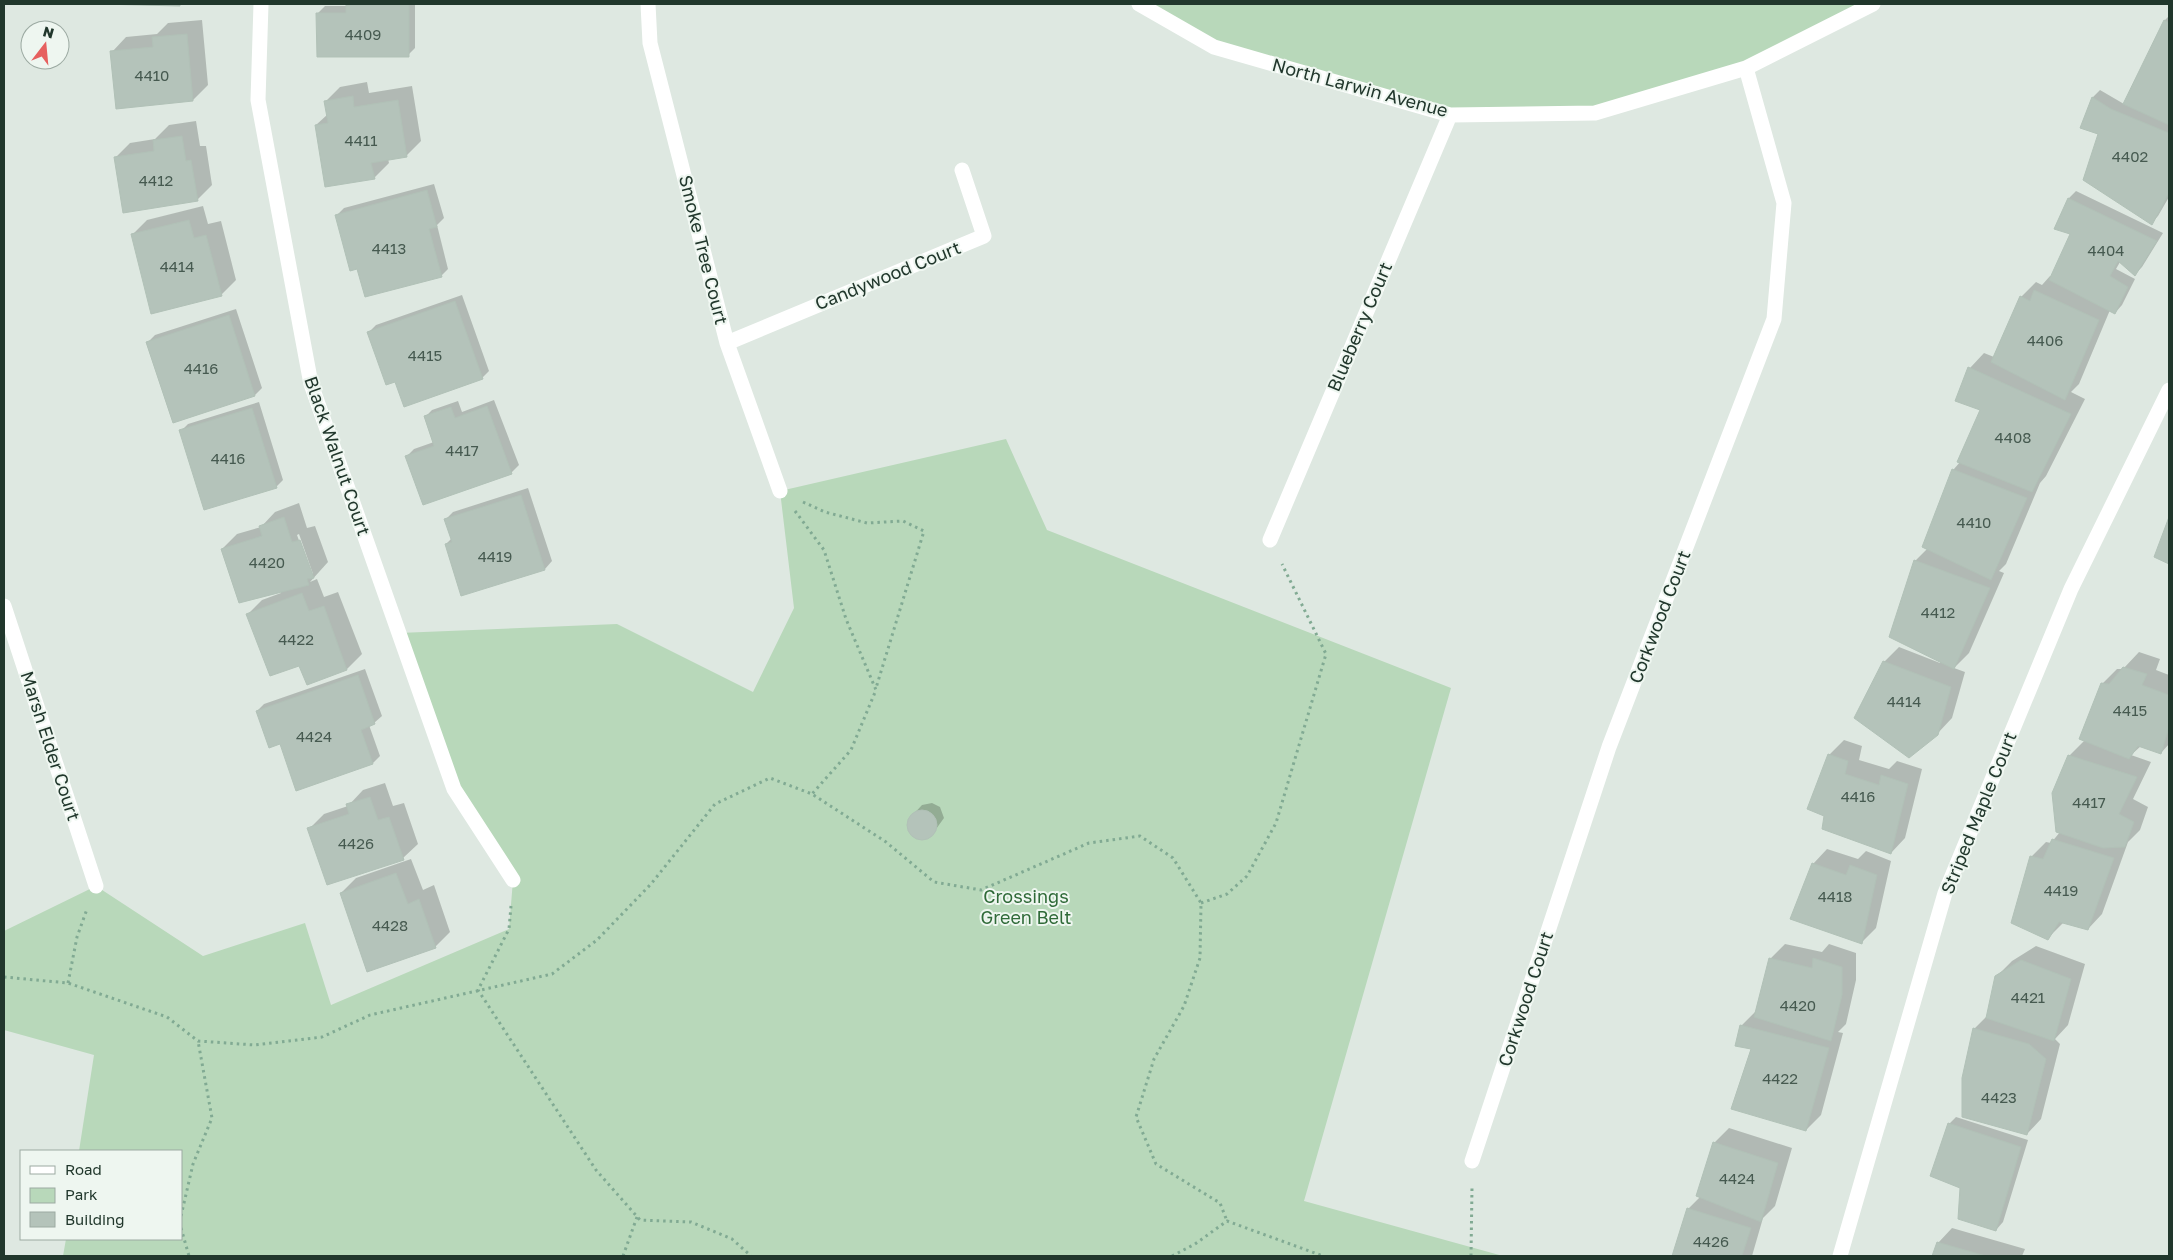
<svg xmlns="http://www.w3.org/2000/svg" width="2173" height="1260" font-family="'Golos Text',sans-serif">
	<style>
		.green { fill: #b8d8ba }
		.shadow { fill: #0003; fill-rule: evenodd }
		.building { fill: #b4c3ba; stroke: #b1c1b7 }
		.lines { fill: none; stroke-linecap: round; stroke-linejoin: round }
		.path { stroke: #81aa93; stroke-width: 3; stroke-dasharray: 2.5 4; stroke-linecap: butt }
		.street { stroke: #fff; stroke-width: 15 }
		.labels { text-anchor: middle; stroke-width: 4; stroke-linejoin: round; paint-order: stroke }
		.number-label { font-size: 15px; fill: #465a50 }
		.street-label { font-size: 18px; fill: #21372c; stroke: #eef6f0 }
		.park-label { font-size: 18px; fill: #2f6a38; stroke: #eef6f0 }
	</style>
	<rect width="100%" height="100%" fill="#dee8e1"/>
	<!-- green -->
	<path class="green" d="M1139,4h734l-127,64 -151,45 -145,2 -236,-68z
		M1006,439l41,91 404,158 -147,513 199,55h-1440l3,-17h115v-88h-102l15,-96 -90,-25v-99l92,-45 107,70 102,-33 26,82 178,-76 4,-49 -59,-91 -55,-156 218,-9 136,68 41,-84 -14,-117z"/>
	<!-- shadow -->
	<path class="shadow" d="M347,4h68v44l-7,7 -90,-42 7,-7h22z
		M2169,16v181l-11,19 -7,7 -52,-89 -18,-7 12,-30 7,-7 24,14 41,-84z
		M202,20l6,65 -15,15 -81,-48 14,-15 31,-3 11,-11z
		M367,82l2,11 43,-7 9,55 -15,15 -18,3 1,4 -15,15 -58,-53 12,-11 -2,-13 14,-14z
		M196,121l4,25h6l6,39 -15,15 -82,-42 15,-15 25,-4 14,-14z
		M434,184l10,34 -7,7 11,44 -7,7 -83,-8 -21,-53 7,-7z
		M2076,191l87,42 -21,34 -7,7 -15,-12 -4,7 19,10 -13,26 -7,8 -5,-3 -31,74 -8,8 14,7 -39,77 -6,7 -34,81 -7,7 5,2 -35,80 -15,15 11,4 -13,46 -15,16 -53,-72 15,-15 41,16v-2l-25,-100 12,-12 -4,-2 31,-78 6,-7 22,-52 -12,-42 14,-15 10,4 27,-60 15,-15 6,3 8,-9 2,1 20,-43 -17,-6 14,-30z
		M203,206l5,18 13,-3 15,59 -15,15 -89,-60 15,-15z
		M462,295l27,76 -7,7 -87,2 -26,-48 7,-7z
		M236,309l26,79 -7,7 -81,26 -26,-79 7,-7z
		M494,400l25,65 -8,8 -104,-17 7,-7 20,-7 -9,-25 7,-7 26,-9 4,11z
		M259,402l24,78 -7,7 -95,-56 7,-7z
		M528,488l24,73 -7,8 -83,25 -16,-50 6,-6 -6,-19 7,-7z
		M299,503l8,25 8,-2 13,36 -18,20 7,-3 7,18 14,-5 24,62 -15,15 -40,15 -7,-20 -53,-49 15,-15 19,-7v-2l-59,-42 15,-15 24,-7 14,-15zM299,534l14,40h-2l-14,-39z
		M2139,652l21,7 -4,11 13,5v69l-8,9 -20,-7 -10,9 20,7 -18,37 15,8 -8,23 -12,12 -26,72 -14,15 -24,-7 -17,17 -16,-82 15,-15 5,1 9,-11 9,-76 16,-16 17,-56 15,-15h6z
		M365,669l17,47 -8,7 -5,2 11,31 -7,7 -76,26 -16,-46 -24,-32 7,-7z
		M1844,740l18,6 -3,14 30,9 8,-8 25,8 -17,69 -14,15 -62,-98z
		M385,783l8,23 11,-3 14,41 -15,14 -94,-29 15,-15 24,-8 15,-16z
		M932,803l8,4 4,11 -13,18 -11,3 -11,-8v-12l13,-14z
		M1827,849l31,10 8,-8 25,10 -15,67 -15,15 -48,-79z
		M411,859l12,31 11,-5 16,47 -15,15 -94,-54 15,-15z
		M1785,944l37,8 7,-8 27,9v27l-10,44 -8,8 5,1 -22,82 -15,15 -54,-82 -11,-22 15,-15 14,-52z
		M2036,946l49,18 -17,61 -13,14 5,5 -19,75 -14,15 -53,-105 14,-14 9,-39 15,-15z
		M1956,1117l72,23 -25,82 -7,8 -35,-43 -12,-63z
		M1729,1128l63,20 -17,58 -12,12 -11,38h-79l15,-47 13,-13 13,-53z
		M1952,1228l73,21 -3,7h-88l4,-13z"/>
	<!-- building -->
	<path class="building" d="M100,4h80v2z
		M346,4h63v53h-92l-1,-44h30z
		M2164,20l5,3v102l-46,-21z
		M187,34l6,67 -77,8 -6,-58 43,-4 -1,-10z
		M353,96l1,11 44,-7 9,57 -36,6 4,16 -50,8 -10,-62 13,-2 -4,-22z
		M2092,97l19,12 58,24v60l-17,32 -69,-45 15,-46 -18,-6z
		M182,136l4,25 5,-1 7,41 -75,12 -9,-56 40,-6 -1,-11z
		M427,190l10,37 -8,2 13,48 -77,20 -8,-28 -7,2 -15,-56z
		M2068,198l89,43 -22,35 -17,-15 -8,15 18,11 -13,27 -66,-34 21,-46 -16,-5z
		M189,220l5,18 12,-3 16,61 -71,18 -20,-80z
		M2034,290l65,30 -34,80 -74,-38 29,-66 10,5z
		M455,301l28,78 -79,28 -9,-25 -9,3 -19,-53z
		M229,315l26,81 -82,27 -27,-81z
		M1968,367l103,47 -39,78 -75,-30 23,-52 -25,-9z
		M487,406l25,68 -89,31 -18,-49 29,-10 -10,-30 27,-9 4,11z
		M252,408l25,80 -73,22 -25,-80z
		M1952,469l75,29 -36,82 -69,-33z
		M521,495l24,75 -84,26 -16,-52 7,-2 -8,-23z
		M284,517l8,25 8,-2 14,38 -7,1 2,6 -70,18 -18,-54 41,-13 -3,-10z
		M2169,517v47l-15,-7z
		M1914,560l76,28 -36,81 -65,-32z
		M302,593l7,18 15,-5 23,64 -40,15 -8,-19 -29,10 -24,-62z
		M1883,661l68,26 -13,48 -29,23 -55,-40z
		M2123,667l24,7 -5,11 27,10v32l-8,27 -23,-8 -9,13 -50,-20 22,-56 8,1z
		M358,675l17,49 -14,6 12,34 -77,27 -16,-47 -11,4 -13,-37z
		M1828,754l20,7 -3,13 34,11 2,-10 27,9 -17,70 -69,-25 2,-13 -17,-7z
		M2068,755l69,22 -18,37 15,8 -9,25 -22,1 -47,-16 -4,-39z
		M370,797l8,23 11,-3 15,43 -77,25 -20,-57 42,-14 -3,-10z
		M907 825a15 15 0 1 1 30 0a15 15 0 1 1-30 0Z
		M2052,839l62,19 -26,72 -29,-8 -11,18 -37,-17 19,-67 13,3z
		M1812,863l34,12 4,-10 27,10 -15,69 -72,-25z
		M396,873l12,31 11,-5 17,49 -69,24 -27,-79z
		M1769,958l43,10 1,-10 29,9v28l-11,46 -77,-24z
		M2021,960l50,19 -17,62 -68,-23 9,-42z
		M1740,1025l89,23 -23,83 -75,-22 20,-60 -16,-3z
		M1973,1028l56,16 17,15 -19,76 -65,-18v-39z
		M1948,1123l73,24 -25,84 -38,-12 2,-31 -30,-12z
		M1713,1142l65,21 -17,59 -65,-26z
		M1687,1208l64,20 -9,28h-70z
		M1937,1242l49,14h-54z"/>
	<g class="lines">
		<!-- path -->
		<path class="path" d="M803,502l22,10 42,11 36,-2 21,10 -48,157
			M795,511l29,39 22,69 30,71 -25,60 -39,44
			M1201,903l26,-9 20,-18 29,-53 50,-169 -44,-90
			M511,906l-2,23 -31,61 118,180 44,50 51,2 41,17 19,17
			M4,977l64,6 99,34 31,24 57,4 67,-8 48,-22 182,-41 45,-34 54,-56 64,-80 55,-26 42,16 74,48 48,40 47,8 108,-47 51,-7 33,22 28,45 -1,55 -16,48 -30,53 -18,58 20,47 64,39 7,18
			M68,983l9,-46 10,-28
			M181,1216l12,-52 19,-46 -14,-77
			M181,1228l8,28
			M623,1256l14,-39
			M1172,1256l23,-12 32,-23 96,35
			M1471,1256l1,-69"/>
		<!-- street -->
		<path class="street" d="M261,4l-3,96 53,284 143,405 59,91
			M648,4l2,39 77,300 53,148
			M1139,4l75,43 236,68 145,-2 151,-45 127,-64
			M727,343l257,-107 -22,-66
			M1270,540l180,-425
			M4,606l92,280
			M1472,1161l137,-414 165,-428 10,-116 -38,-135
			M1840,1256l105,-363 126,-304 98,-199"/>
	</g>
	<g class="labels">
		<!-- number labels -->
		<g class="number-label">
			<text x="363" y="40">4409</text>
			<text x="152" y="81">4410</text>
			<text x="361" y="146">4411</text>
			<text x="2130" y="162">4402</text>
			<text x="156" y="186">4412</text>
			<text x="389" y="254">4413</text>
			<text x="2106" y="256">4404</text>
			<text x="177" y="272">4414</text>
			<text x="2045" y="346">4406</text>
			<text x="425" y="361">4415</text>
			<text x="201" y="374">4416</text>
			<text x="2013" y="443">4408</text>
			<text x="462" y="456">4417</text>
			<text x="228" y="464">4416</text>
			<text x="1974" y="528">4410</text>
			<text x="495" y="562">4419</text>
			<text x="267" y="568">4420</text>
			<text x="1938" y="618">4412</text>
			<text x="296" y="645">4422</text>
			<text x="1904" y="707">4414</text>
			<text x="2130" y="716">4415</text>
			<text x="314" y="742">4424</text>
			<text x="1858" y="802">4416</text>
			<text x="2089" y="808">4417</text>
			<text x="356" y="849">4426</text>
			<text x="2061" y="896">4419</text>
			<text x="1835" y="902">4418</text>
			<text x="390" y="931">4428</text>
			<text x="2028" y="1003">4421</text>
			<text x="1798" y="1011">4420</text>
			<text x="1780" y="1084">4422</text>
			<text x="1999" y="1103">4423</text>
			<text x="1737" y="1184">4424</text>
			<text x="1711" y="1247">4426</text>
		</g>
		<!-- street labels -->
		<g class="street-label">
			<text transform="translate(1360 88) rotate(15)" y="6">North Larwin Avenue</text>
			<text transform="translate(703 250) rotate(76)" y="6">Smoke Tree Court</text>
			<text transform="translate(888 276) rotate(-22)" y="6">Candywood Court</text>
			<text transform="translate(1360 327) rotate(-67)" y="6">Blueberry Court</text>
			<text transform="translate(337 456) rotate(71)" y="6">Black Walnut Court</text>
			<text transform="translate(1660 617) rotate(-69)" y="6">Corkwood Court</text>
			<text transform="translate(50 746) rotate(72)" y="6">Marsh Elder Court</text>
			<text transform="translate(1979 813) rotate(-68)" y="6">Striped Maple Court</text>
			<text transform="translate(1526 999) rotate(-72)" y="6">Corkwood Court</text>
		</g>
		<!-- park labels -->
		<g class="park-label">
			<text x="1026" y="903">Crossings<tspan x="1026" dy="21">Green Belt</tspan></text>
		</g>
	</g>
	<!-- border -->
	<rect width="2173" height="1260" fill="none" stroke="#21372c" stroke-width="10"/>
	<!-- legend -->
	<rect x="20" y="1150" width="162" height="90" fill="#eef6f0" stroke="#9caaa2"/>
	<rect x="30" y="1166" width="25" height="8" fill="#ffffff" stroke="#9caaa2"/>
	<text x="65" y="1175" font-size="15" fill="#21372c">Road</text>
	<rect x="30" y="1188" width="25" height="15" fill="#b8d8ba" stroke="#9caaa2"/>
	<text x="65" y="1200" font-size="15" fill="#21372c">Park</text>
	<rect x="30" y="1212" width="25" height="15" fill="#b4c3ba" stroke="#9caaa2"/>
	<text x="65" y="1225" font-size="15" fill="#21372c">Building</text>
	<!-- north arrow -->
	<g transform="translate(45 45) rotate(16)"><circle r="24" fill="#eef6f0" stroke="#9caaa2"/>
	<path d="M0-4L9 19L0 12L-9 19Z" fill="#e6605f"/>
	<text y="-8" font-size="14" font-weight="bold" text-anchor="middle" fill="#21372c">N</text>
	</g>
</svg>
